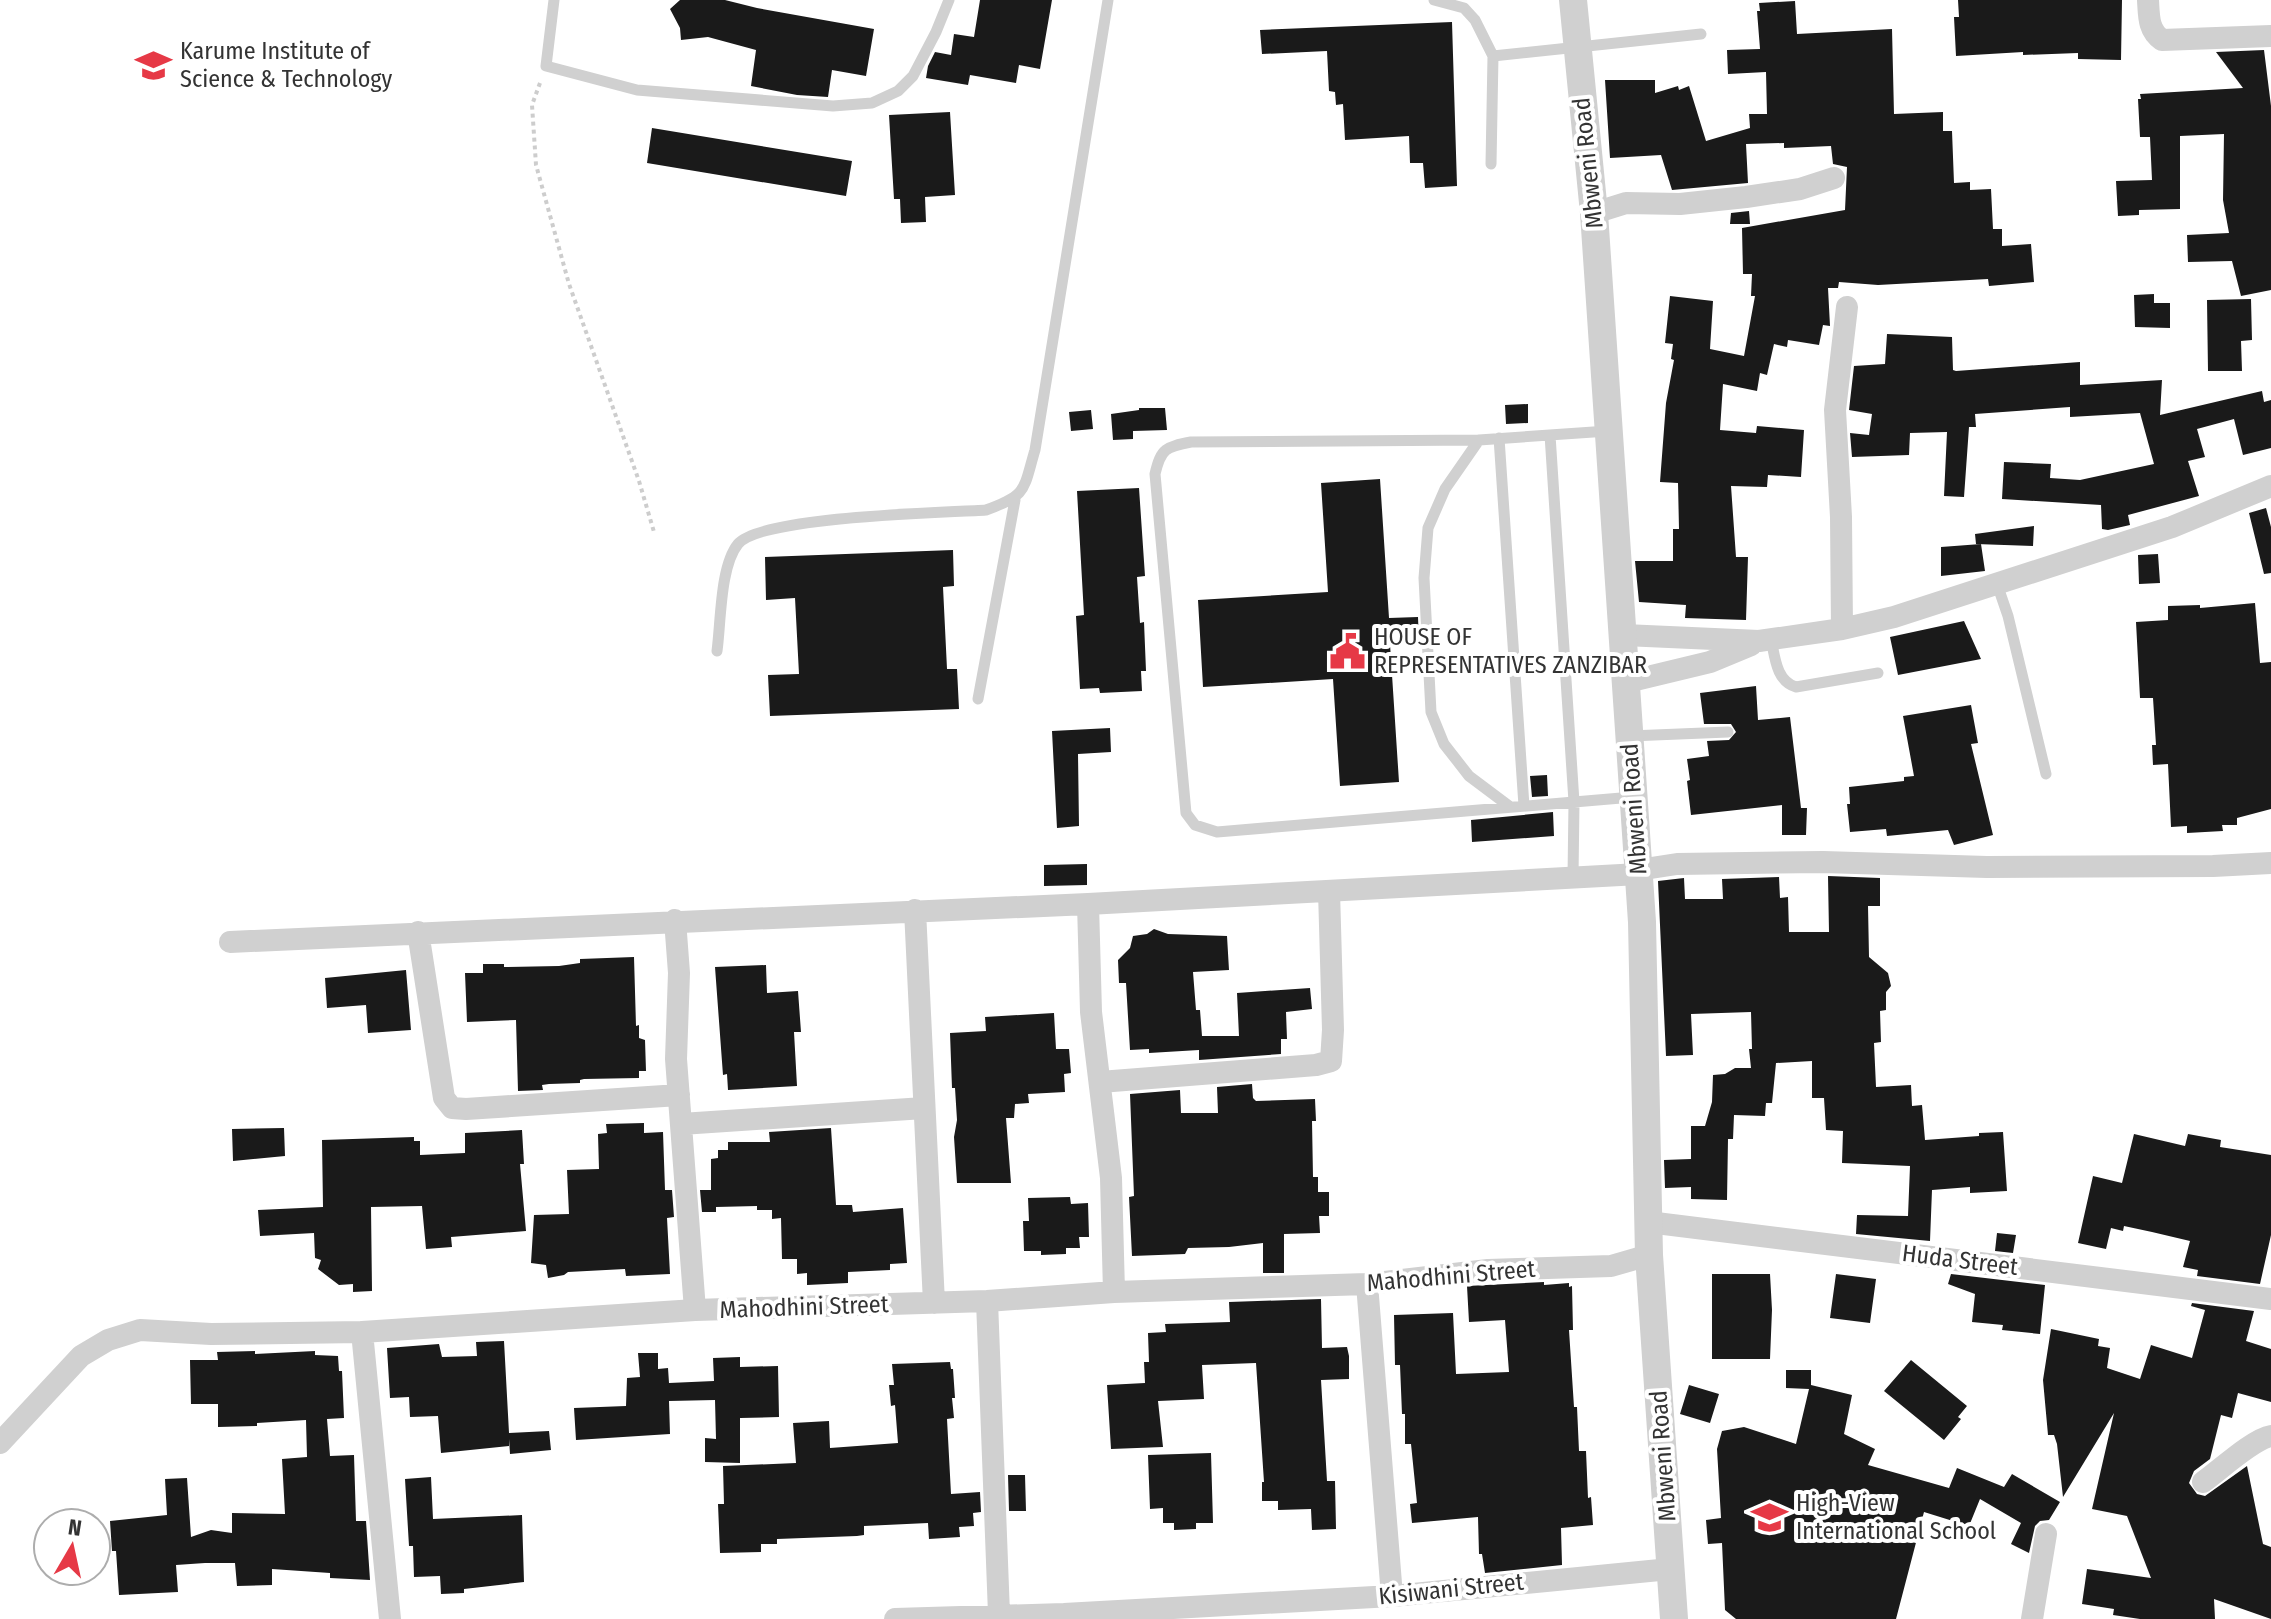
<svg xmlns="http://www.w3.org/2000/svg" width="2271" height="1619" font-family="'Fira Sans Condensed',sans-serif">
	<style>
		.building { fill: #1a1a1a }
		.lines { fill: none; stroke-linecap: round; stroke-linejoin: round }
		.path { stroke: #cdcdcd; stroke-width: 4; stroke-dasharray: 4 4; stroke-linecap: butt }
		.service { stroke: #d0d0d0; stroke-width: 11 }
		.minor { stroke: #d0d0d0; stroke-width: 22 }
		.tertiary { stroke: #d0d0d0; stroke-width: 28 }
		.labels { text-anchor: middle; stroke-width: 8; stroke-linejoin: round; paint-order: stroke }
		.poi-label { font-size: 24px; fill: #333; stroke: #fff; text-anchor: start }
		.street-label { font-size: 24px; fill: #333; stroke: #fff }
	</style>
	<rect width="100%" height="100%" fill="#fff"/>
	<!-- building -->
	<path class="building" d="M680,0h45l32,8 117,21 -8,47 -34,-6 -4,27 -31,-2 -46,-9 5,-36 -48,-13 -27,3 -1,-12 -10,-19z
		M980,0h72l-12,69 -21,-4 -3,18 -46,-8 -2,10 -42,-7 2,-12 7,-14 16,3 3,-21 20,3z
		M1958,0h164l-1,60 -43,-1v-6l-55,2v-3l-67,4 -2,-39h5z
		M1795,1l2,33 95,-5 2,85 49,-2v19h9l2,52 16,-1v8l21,-1 2,40h9v17l29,-2 3,38 -45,4 -1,-7 -110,6 -39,-3 -1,6h-10l2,38 -7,-1 -4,20 -31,-5 -1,7 -13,-3 -7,31 -7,-2 -3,18 -34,-7 -3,46 36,3 1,-7 47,4 -3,47 -33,-2 -1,12 -36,-1 5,71h12l-2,63 -61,-2 1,-13 -47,-3 -4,-41h38v-32h6l-1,-46 -18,-1 6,-79 8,-43 -3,-1 2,-15 -8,-1 5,-47 43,5 -3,48 34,7 11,-60h-4l1,-22h-9l-1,-46 103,-18 2,-43 -14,-3 -2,-18 -47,2v-5l-38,1 2,39 -76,7 -11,-35 -51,3 -5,-78h50v13l23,-7 1,4 10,-4 17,55 44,-13 -1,-14h18l-1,-42 -38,2 -1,-24 33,-1 -3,-38h3l-1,-8z
		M1452,22l5,164 -32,2 -2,-25h-13l-1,-27 -64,4 -2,-36 -7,1 -1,-13 -6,-1 -2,-40 -65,3 -2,-24z
		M2264,50l7,56v184l-30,6 -9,-35 -44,1 -1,-27 42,-2 -6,-33 1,-66 -44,2v73l-41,1v5l-21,1 -2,-35 36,-1 -2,-43h-10l-2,-38h3l-1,-5 103,-6 -27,-36z
		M950,112l5,83 -30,2 1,25 -25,1 -1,-24h-6l-5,-84z
		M652,128l200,33 -6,35 -199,-33z
		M1749,211l1,13h-20l1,-11z
		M2154,294v9h16v25l-35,-1 -1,-32z
		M2251,299l1,41 -11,1 1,30h-34l-1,-71z
		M1887,334l65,3 1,33 3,1 124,-9v23l82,-5 -2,35 102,-24 2,11 7,-2v48l-28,7 -9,-36 -37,10 8,28 -17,4 11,35 -71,19 2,10 -22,5 -6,-1 -1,-24 -99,-6 2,-37 47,2 -1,14 30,2 74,-16 -14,-51 -70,4v-10l-95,7 1,13h-7l-5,70 -20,-1 3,-64 -37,1 -1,22 -57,2 -2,-24 19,2 3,-21 -23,-4 5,-44 31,-2z
		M1528,404v19l-22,1 -1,-19z
		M1139,408h26l2,22 -34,1v8l-20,1 -2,-26 28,-4z
		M1091,410l2,19 -22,2 -2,-19z
		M1380,479l9,139 29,-1 1,26 -29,1 9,138 -59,4 -7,-107 -130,8 -5,-87 130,-8 -7,-109z
		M1139,488l6,88 -8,1 3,46 4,-1 2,49h-5l1,20 -42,2 -1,-5 -19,1 -4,-73 8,-1 -7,-124z
		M2266,508l5,19v46l-7,1 -15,-61z
		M2034,526l-1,20 -57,-2 -1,-10z
		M1981,544l4,27 -44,5v-29z
		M953,550l1,36 -11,1 4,82h10l2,40 -189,7 -2,-41 31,-1 -4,-76 -29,2 -1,-43z
		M2158,554l2,29 -21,1 -1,-29z
		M2255,603l5,60 11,-1v147l-34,9v7h-15l1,6 -36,2v-7l-16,1 -3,-63 -15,1 -1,-20h4l-3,-47h-13l-4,-76 32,-2v-14l32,-1v3z
		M1964,621l17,38 -83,16 -8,-38z
		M1756,686l2,34 32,-3 11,91h6l-1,27h-24v-30l-91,10 -4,-34 3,-1 -3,-21 22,-3 -2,-15 22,-1 7,-8 -5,-8h-27l-4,-31z
		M1971,705l7,38 -7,1 22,91 -39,10 -6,-15 -61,6 -1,-7 -36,3 -3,-28h3l-1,-17 55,-6v-4l10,-1 -11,-60z
		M1110,728l1,24 -33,2 1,72 -22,2 -5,-97z
		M1547,775l1,21 -16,1 -2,-21z
		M1553,812l1,24 -82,6 -1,-22z
		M1087,864v21l-43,1v-21z
		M1828,876l52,2v28h-12l1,51 19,16 3,13 -5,6v18l-6,1 1,31 -7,1 2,44 35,-2 1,21 10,-1 3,35 54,-4v-3l24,-1 4,59 -37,2v-6l-38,3 -2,51 -74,-7 1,-19 51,1 2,-50 -68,-3 1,-32 -17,-1 -2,-32h-12v-37l-36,2 -4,40h-6l-1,13 -31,-1 -1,24h-5l-1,61 -36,-1v-12l-26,1 -1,-28 27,-1v-33h14l7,-24 1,-27 12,-1 10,-6h16l-2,-19h3l-1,-37 -60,2 2,41 -27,1 -8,-175 26,-3 1,21h38l-1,-20 57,-2 1,21 8,-1 1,35h40z
		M1154,929l14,5 59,2 2,34 -36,2 3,38h4l2,26h37l-2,-43 73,-5 2,21 -26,3 1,27h-6v15l-82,6v-10l-50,3v-4l-19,1 -4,-67h-7l-1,-23 12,-12 3,-12 14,-2z
		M634,957l2,69 3,-1v13l6,2 1,31h-7v7l-55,1 -4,1v3l-31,1 -7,1 1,5 -25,1 -2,-71 -49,2 -2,-49h18v-9h21v3l55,-1 21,-3v-4z
		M766,965l1,28 31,-2 3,41h-7l3,54 -69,4 -1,-16 -4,1 -8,-108z
		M406,970l5,60 -43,3 -2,-28 -39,3 -2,-30z
		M1054,1013l2,36h13l2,24 -7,1 1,18 -37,2 1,9 -14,1 -1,14h-8l5,65h-54l-3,-46 3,-17 -2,-32h-3l-2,-55 36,-2 -1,-14z
		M1252,1084l1,14 3,3 59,-2 1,22h-4l1,56h5v15h11v24h-10l1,17 -36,1v39h-21v-30l-34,4 -41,1 -3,6 -53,2 -3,-59 5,-1 -4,-102 50,-4 1,23h37l-1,-26z
		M644,1123v10l19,-1 2,58h7l2,27 -7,1 3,56 -44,2 -1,-7 -57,3 -4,3 -16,3 -2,-13 -15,-2 3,-48 35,-1 -2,-44 32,-1 -1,-35 9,-1 -1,-9z
		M284,1128l1,28 -52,5 -1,-32z
		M831,1128l5,77h16l1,7 50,-4 4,55 -17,1v6l-42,2v11l-41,2v-12l-10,1v-15h-15l-1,-41 -9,1v-9h-15v-4l-41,1v5h-14l-2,-22h11v-31l7,-1v-8h10v-8h42l-1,-10z
		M522,1130l2,34h-4l6,67 -75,6 1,10 -26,2 -4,-43 -51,1 1,84 -19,1v-8l-14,1 -21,-16 3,-9 -6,-2 -1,-25 -54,3 -2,-26 65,-3 -1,-67 92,-3v4h6v14l45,-2v-20z
		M2134,1134l51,12 3,-12 33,6 -1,7 51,8v80l-11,49 -63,-8 1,-6 -15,-3 7,-26 -38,-9 -28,-6 -1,5 -12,-3 -5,21 -28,-6 15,-67 29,7z
		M1070,1197l1,7 17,-1 1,34h-10l1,11h-14v6l-25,1v-4h-17l-1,-30h6l-1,-23z
		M1997,1233l19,2 -3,18 -18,-2z
		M1712,1274h58l2,36 -2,49h-58z
		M1836,1274l40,5 -6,44 -40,-5z
		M1951,1274l94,11 -5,49 -38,-4 1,-5 -31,-3 3,-28 -27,-10z
		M1544,1282v3l25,-2v4l3,-1 1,44h-4l5,77h3l2,44h7l2,47 3,-1 2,28 -32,3 1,37 -77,8 -3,-19h-3l-1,-37 -66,6 -2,-19 7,-1 -6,-59h-6v-30h-3l-2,-49h-5l-1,-50 59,-2 3,61 53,-2 -4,-52 -36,2 -2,-36z
		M1321,1299l1,49 25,-1 2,9v23l-28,1 6,101h8l1,48 -24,1 -1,-21 -33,1v-9h-16v-19h2l-8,-119 -54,2 2,34 -46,2 5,46 -52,2 -4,-64 38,-2 -1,-21h5l-1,-29 18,-1 -1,-8 65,-2 -1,-20z
		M2192,1303l62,8 -8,30 25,8v53l-33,-9 -6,25 -11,-3 -11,44 -16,12 -5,12 8,11 8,2 42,-30 16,78 8,3v72l-57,-20 1,20h-75l-27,-4 1,-6 -32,-5 5,-35 64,9 -24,-62 -35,-7 22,-96 -51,84 -6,-53 -3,-9h-6l-5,-55 8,-51 48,10 -1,7 12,2 -3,20 33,11 11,-34 41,13 13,-48 -14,-4z
		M504,1341l5,92 40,-2 2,19 -41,4 -1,-15v7l-68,7 -3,-37 -28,1 -1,-20 -19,1 -3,-50 52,-4 3,13 35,-1 -1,-14z
		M255,1351v3l60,-3v4l23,1 1,15h3l2,47 -17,1 3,37 24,-1 2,66h10l4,59 -40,-2v-5l-58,-4v16l-35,1 -2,-23h-30l-29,2 2,27 -59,3 -3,-44h-4l-2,-30 57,-6 -2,-36 22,-1 4,59 20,-7 21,3v-20l53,1 -3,-55 25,-2 -1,-37 -49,3v3l-39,1v-23h-27l-1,-44h28l-1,-8z
		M638,1353h20v16l10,-1 1,15 45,-2 -1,-23 27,-1v10l38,-1 1,51 -39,1v45l-35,-1v-24l11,1 -1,-39 -46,1 1,33 -94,6 -2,-32 52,-2 1,-28 13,-1z
		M1911,1360l56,46 -9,11 3,2 -17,21 -60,-49z
		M950,1362l1,7h2l2,29h-3l2,20 -7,1 4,75 29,-2 1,20 -8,1 1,13 -15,1 1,10 -31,2 -1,-16 -64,3v9l-7,1 -80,3v5h-16v8l-41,1 -2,-49h6l-1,-38 73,-3 -3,-40 36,-2 1,27 68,-5 -3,-38 -4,1 -2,-21h5l-2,-21z
		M1786,1370h25v15l41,10 -8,39 31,15 -7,16 81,23 8,-20 47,19 8,-13 48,28 -11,18 -9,1 -5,5 -6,27 -18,-9 10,-21 -41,-24 -11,27 -45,-14 -28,107h-160l-11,-9 -3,-67 -14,1 -2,-24 15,-2 -4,-69 5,-18 22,-4 52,17 13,-55 -23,-1z
		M1689,1385l30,9 -9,29 -30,-9z
		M1211,1453l2,70h-17v6l-22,1v-7h-11v-15l-13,1 -2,-54z
		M1008,1475h17l1,36h-17z
		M431,1477l2,42 89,-4 2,67 -60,7v4l-23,1 -1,-18 -26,1 -1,-31h-4l-4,-67z"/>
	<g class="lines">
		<!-- path -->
		<path class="path" d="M540,83l-8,22 4,60 33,119 70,197 15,51"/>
		<!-- service -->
		<path class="service" d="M554,0l-8,66 91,24 196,16 39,-3 26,-12 15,-15 23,-44 13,-32
			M1434,0l30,8 11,12 18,36 -2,108
			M1493,56l208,-22
			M1550,435l24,367 -357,30 -22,-7 -9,-12 -31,-339c6,-26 11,-27 36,-32l288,-2 129,-9
			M1499,438l25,368
			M1479,440l-34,49 -17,39 -4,50 7,134 13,32 25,32 40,30
			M1997,584l11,32 38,158
			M1771,639c4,18 5,42 25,48l82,-14
			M717,651c4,-29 3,-85 21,-107 23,-28 206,-31 248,-34 42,-15 37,-20 49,-60l73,-450
			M978,699l37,-199
			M1630,736l98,-4
			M1573,877l1,-75 59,-5"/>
		<!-- minor -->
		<path class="minor" d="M2148,0c1,16 0,30 14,40l109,-4
			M1594,213l32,-10 54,1 66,-7 54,-8 34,-11
			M1842,629l-1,-112 -6,-107 12,-103
			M1624,635l135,6 83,-12 52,-12 278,-90 99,-41
			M1627,682l83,-20 41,-17
			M1638,870l39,-6 146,-2 164,5 226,-1 58,-3
			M1088,904l3,108 20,166 3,114
			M915,910l19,393
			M675,920l4,53 -3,86 19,251
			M418,932l26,166 8,10 14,1 213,-14
			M230,942l858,-38 551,-30
			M1100,1082l216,-17 15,-4 2,-31 -4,-139
			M681,1124l243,-16
			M1648,1222l623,77
			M1367,1284l25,312
			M987,1301l12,313
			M362,1332l28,287
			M0,1443l81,-87 27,-16 32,-10 71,4 151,-2 333,-22 292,-9 127,-9 253,-8 121,-14 123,-4 38,-11
			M2203,1482c17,-12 50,-43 68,-46
			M895,1619l169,-5 328,-18 278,-27
			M2032,1619l14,-85"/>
		<!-- tertiary -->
		<path class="tertiary" d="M1573,0l21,213 48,709 7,333 25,364"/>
	</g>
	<!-- icons -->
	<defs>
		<symbol id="university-bare" viewBox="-9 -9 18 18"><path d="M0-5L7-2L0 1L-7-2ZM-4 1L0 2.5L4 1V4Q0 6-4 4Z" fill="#e63946" stroke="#fff" stroke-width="2.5" paint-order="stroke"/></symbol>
		<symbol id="civic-bare" viewBox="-9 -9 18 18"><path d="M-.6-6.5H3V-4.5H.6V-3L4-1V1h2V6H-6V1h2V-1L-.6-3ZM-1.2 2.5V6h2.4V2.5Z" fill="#e63946" stroke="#fff" stroke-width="2.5" paint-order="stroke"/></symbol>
		<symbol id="school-bare" viewBox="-9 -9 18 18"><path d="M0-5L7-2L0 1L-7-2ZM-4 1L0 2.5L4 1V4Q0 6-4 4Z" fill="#e63946" stroke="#fff" stroke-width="2.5" paint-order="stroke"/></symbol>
	</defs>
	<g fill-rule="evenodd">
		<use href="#university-bare" x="128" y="40" width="51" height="51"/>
		<use href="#civic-bare" x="1322" y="626" width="51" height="51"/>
		<use href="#school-bare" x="1744" y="1492" width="51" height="51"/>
	</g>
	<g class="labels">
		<!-- poi labels -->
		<g class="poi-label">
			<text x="180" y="59">Karume Institute of<tspan x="180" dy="28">Science &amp; Technology</tspan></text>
			<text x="1374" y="645">HOUSE OF<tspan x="1374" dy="28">REPRESENTATIVES ZANZIBAR</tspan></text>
			<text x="1796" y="1511">High-View<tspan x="1796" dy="28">International School</tspan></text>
		</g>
		<!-- street labels -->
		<g class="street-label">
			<text transform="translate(1588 163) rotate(-96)" y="8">Mbweni Road</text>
			<text transform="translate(1634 809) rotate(-94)" y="8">Mbweni Road</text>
			<text transform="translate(1960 1260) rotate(7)" y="8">Huda Street</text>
			<text transform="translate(1451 1276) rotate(-5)" y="8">Mahodhini Street</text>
			<text transform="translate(804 1307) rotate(-2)" y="8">Mahodhini Street</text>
			<text transform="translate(1663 1456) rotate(-94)" y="8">Mbweni Road</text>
			<text transform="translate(1451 1589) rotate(-6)" y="8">Kisiwani Street</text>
		</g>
	</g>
	<!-- north arrow -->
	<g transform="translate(72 1547) rotate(9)"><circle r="38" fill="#ffffff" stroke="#adadad" stroke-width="2"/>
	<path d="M0-6L14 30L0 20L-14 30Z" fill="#e63946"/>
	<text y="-12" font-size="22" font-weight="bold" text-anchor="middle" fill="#333333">N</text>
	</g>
</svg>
